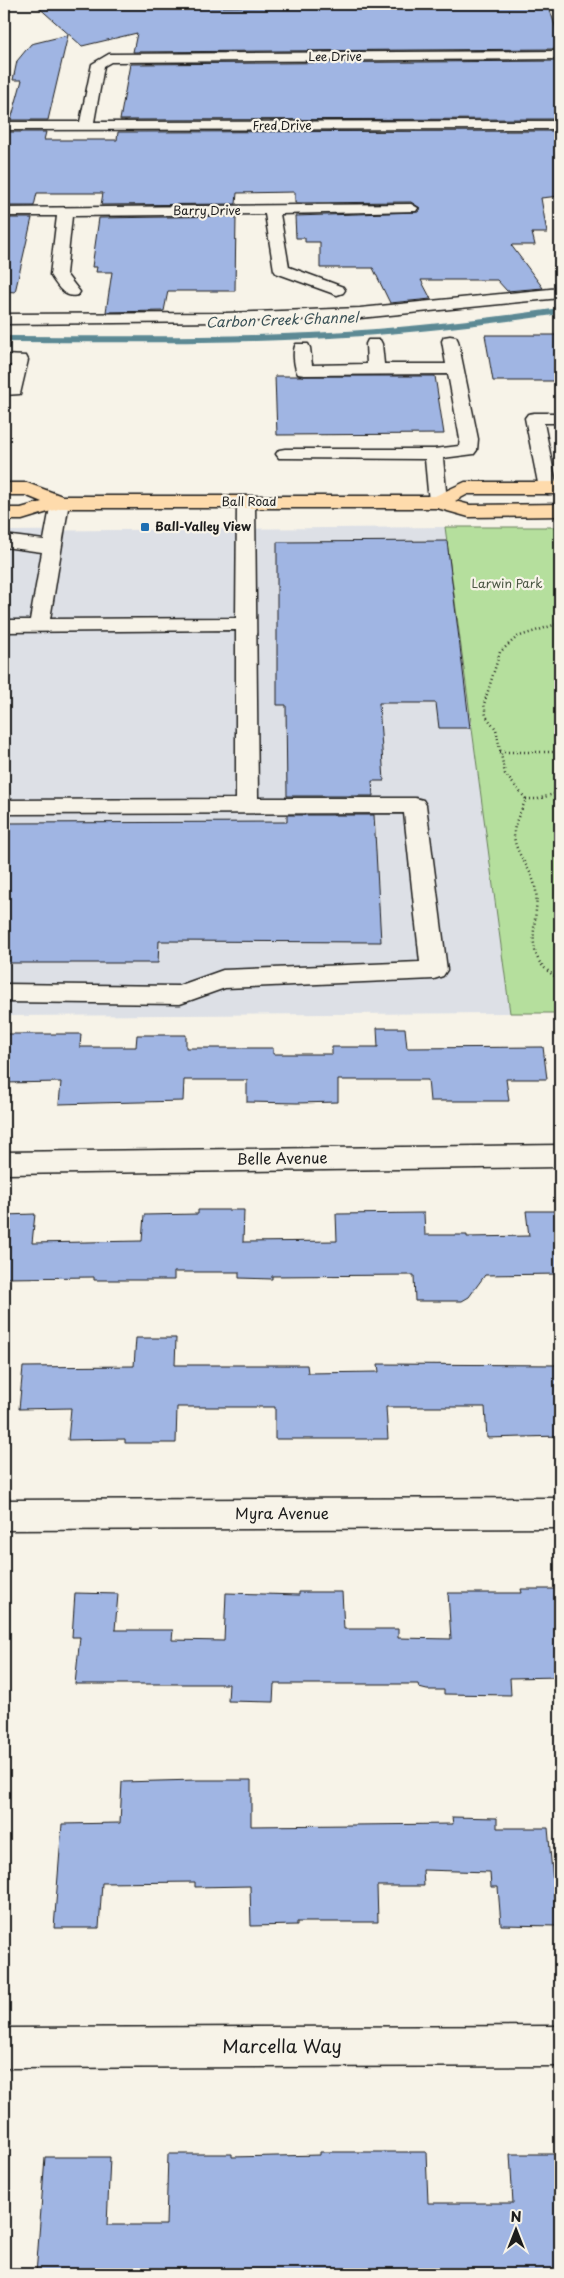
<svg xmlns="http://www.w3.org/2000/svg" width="564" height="2278" font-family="'Playpen Sans',sans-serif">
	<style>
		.built { fill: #dde0e6 }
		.green { fill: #b5df9d; stroke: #687e5c }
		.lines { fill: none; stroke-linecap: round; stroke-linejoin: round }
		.stream { stroke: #5b8994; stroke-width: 6 }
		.building { fill: #a0b5e3; stroke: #1c1c1c }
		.minor-casing { stroke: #1c1c1c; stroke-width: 3 }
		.major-casing { stroke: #1c1c1c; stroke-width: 3 }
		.path { stroke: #1c1c1c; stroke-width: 2.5; stroke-dasharray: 1 3; stroke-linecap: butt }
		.minor { fill: #f7f3e8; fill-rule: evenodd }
		.major { fill: #fedbac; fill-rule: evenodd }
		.poi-dot { fill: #1f6fb2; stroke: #f7f3e8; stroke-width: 2 }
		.labels { text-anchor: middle; stroke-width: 4.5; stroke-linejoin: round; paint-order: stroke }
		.far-street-label { font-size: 12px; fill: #1c1c1c; stroke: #f7f3e8 }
		.far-poi-label { font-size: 12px; font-weight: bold; fill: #1c1c1c; stroke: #f7f3e8; text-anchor: start }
		.far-park-label { font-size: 12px; fill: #4a5643; stroke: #f7f3e8 }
		.far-water-label { font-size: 14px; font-style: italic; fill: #3c5358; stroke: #f7f3e8 }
		.street-label { font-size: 15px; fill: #1c1c1c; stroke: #f7f3e8 }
		.near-street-label { font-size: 18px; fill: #1c1c1c; stroke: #f7f3e8 }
	</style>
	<rect width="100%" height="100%" fill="#f7f3e8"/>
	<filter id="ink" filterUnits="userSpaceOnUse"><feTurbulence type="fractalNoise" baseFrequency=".02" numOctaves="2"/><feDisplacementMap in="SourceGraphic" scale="10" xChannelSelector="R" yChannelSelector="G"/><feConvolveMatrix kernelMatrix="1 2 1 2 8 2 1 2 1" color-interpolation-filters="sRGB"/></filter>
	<g filter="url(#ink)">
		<!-- built -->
		<path class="built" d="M445,527l65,486 -506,3v-485z"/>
		<!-- green -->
		<path class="green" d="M445,527h115v486h-50z"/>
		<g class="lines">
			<!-- stream -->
			<path class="stream" d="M4,339c109,0 218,2 326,-4 77,-4 154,-13 230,-24"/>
		</g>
		<!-- building -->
		<path class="building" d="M548,4l12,37v8l-427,3 4,-19 -55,13 -46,-41 83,3z
			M68,35l-20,85h-37l11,-40h-9l4,-19 14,-17z
			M560,61v58l-440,1 10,-56z
			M560,131v65l-19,2 6,35h-15l3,12h-24l32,43 -36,3 -10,-11h-76l10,19 -41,4 -17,-35h-53v-26h-15v-4h-9l-1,-22 123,-4 2,-4 -9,-6 -116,1v-11l-58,1 -1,11 -135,1 2,-12h-66l-3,13h-30v-62l3,-12h39l-2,8h73l1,-8z
			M236,216l-1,75h-67l-4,20 -58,1 6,-40h-16l1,-5h-5l7,-49z
			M4,218h28l-17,74 -11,-1z
			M485,335h75v46h-67z
			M275,376h160l9,58 -167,1z
			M447,541l23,187h-31l-3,-25h-57l5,78h-12l1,15h-86l-1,-91h-9v-163z
			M287,815h87l7,127 -222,-1 -1,22h-154v-140l283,-1z
			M377,1028h28l2,20 136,-1 4,32h-41l3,22h-79l-2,-21h-90v22l-41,1 -50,-1v-22h-63l-1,21 -87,2 -37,1 2,-22 -57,1v-49h77l-1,13h56l1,-12h49v13h87v6h59v-7h46z
			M198,1210h46l-1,32 94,-1 -1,-27 88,-1 1,22h42v2l62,-1 -3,-25h34v63l-75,1 -16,22 -7,4h-47l-1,-26 -142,1v3l-33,-1v-6h-65v8h-80v-3l-90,1v-63l31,-1 -3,29 110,-2 2,-26 54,-1z
			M136,1338h40l-1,27h132l1,8 71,-1 -1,-8 182,1v71l-73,2 -2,-31h-99l2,32h-113v-32h-98l-1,36h-51v-4l-57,1 3,-32 -52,1 4,-42 111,-1z
			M521,1589h39v88l-50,1 1,17 -67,-1v-4h-17l-8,-2 -1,-4h-144l-1,18 -45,-1 1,-17h-154l5,-47h-8l3,-44 43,1 -3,36h58l-1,10 52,1 2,-48 73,2v-3h43l2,37h54v9l53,1 -3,-46h74z
			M196,1780h55v46l202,-2 -1,-7 45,1v10h51l9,98 -56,-1 -3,-38h-7l-1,-15 -67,-2 1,16h-47l1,36h-81v3l-46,1 -1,-40 -55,1v-5l-93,1 -3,45h-45l8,-104 58,-1 2,-41z
			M320,2152h106l2,51h85l-3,-49h50v120h-524l9,-117h65l-3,68h59l2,-71h64v3l88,-2z"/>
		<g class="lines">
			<defs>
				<path id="minor" d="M560,51v8l-449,3 -7,4 -10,56 466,-1v8l-556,1v-8h76l12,-58 17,-10z
					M411,204l7,4 -2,3 -136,3 9,53 54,20 2,3 -2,3 -6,2 -61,-22 -2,-3 -9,-56 -193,2 -6,58 14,18 -2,3c-14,4 -21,-10 -28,-20l7,-59h-53v-8z
					M560,288v10l-200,20 -134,4 -222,2v-10l222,-1 134,-5z
					M450,336l6,1 2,4 20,98 -1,11 -3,4 -31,4 4,44 -2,4 -7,2 -7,-2 -2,-4 -4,-43 -146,-1 -3,-4 3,-4 6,-1h149l25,-3 1,-7 -12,-65 -144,1 -6,-1c-4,-7 -6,-23 -2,-30h12l2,4 2,17 55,-1 -1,-20 2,-4h12l2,4 2,20h62l-4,-23 2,-4z
					M4,355l22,1 2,4 -8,34 -16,1v-10h2l5,-20h-7z
					M534,413h26v10h-16l13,65 -2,4 -7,2 -7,-2 -2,-4 -14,-70 3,-4z
					M60,496l7,2 2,4 -19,117 186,-1 1,-116 2,-4 7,-2 7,2 2,4 3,296h157l8,2 3,5 21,165 -4,6 -9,3 -209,9 -45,16 -176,-2v-18l174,2 45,-16 197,-8 -16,-149 -400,1v-14l232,-1v-169l-232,2v-12h26l12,-68 -38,-5v-12l40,5 7,-38 2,-4z
					M560,1145v22l-556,7v-22z
					M560,1498v30l-556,2v-30z
					M560,2026v40l-556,2v-40z"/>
				<path id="major" d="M465,482h95v12h-92l-13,7 15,4 90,-1v12l-91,1 -32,-9h-376l-39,12h-18v-12h17l21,-6 -17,-7h-21v-12h23l35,13h373z"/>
			</defs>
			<!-- minor casing -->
			<use href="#minor" class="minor-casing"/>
			<!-- major casing -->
			<use href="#major" class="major-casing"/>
			<!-- path -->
			<path class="path" d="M560,623l-43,14 -17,15 -16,52 2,12 10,13 9,45 21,25c-4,11 -11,21 -12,33 -1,20 17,35 21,54 6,23 -8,50 3,73 4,9 14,15 22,21
				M500,752h60
				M526,799h12l22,-7"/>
			<!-- minor -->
			<use href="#minor" class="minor"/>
			<!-- major -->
			<use href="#major" class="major"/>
		</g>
	</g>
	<!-- markers -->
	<rect class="poi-dot" x="140" y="522" width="10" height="10" rx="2.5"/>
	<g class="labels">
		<!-- far-street labels -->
		<g class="far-street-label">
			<text x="335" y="61">Lee Drive</text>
			<text x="282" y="130">Fred Drive</text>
			<text x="207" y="215">Barry Drive</text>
			<text x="249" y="506">Ball Road</text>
		</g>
		<!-- far-poi labels -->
		<g class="far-poi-label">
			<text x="155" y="531">Ball-Valley View</text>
		</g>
		<!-- far-park labels -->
		<g class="far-park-label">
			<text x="507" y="588">Larwin Park</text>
		</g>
		<!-- far-water labels -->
		<g class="far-water-label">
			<text transform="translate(282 320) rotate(-2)" y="5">Carbon Creek Channel</text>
		</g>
		<!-- street labels -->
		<g class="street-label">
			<text transform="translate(282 1159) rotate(-1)" y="5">Belle Avenue</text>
			<text x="282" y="1519">Myra Avenue</text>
		</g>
		<!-- near-street labels -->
		<g class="near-street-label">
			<text x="282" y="2053">Marcella Way</text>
		</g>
	</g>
	<!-- margin -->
	<rect width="564" height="2278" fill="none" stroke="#f7f3e8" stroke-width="20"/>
	<rect x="10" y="10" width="544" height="2258" fill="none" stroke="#1c1c1c" stroke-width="2" filter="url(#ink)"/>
	<!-- north arrow -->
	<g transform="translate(516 2230)" stroke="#f7f3e8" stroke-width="4" paint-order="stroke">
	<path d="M0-4L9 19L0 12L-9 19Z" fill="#1c1c1c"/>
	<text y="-8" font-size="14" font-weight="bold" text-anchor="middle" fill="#1c1c1c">N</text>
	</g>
</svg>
